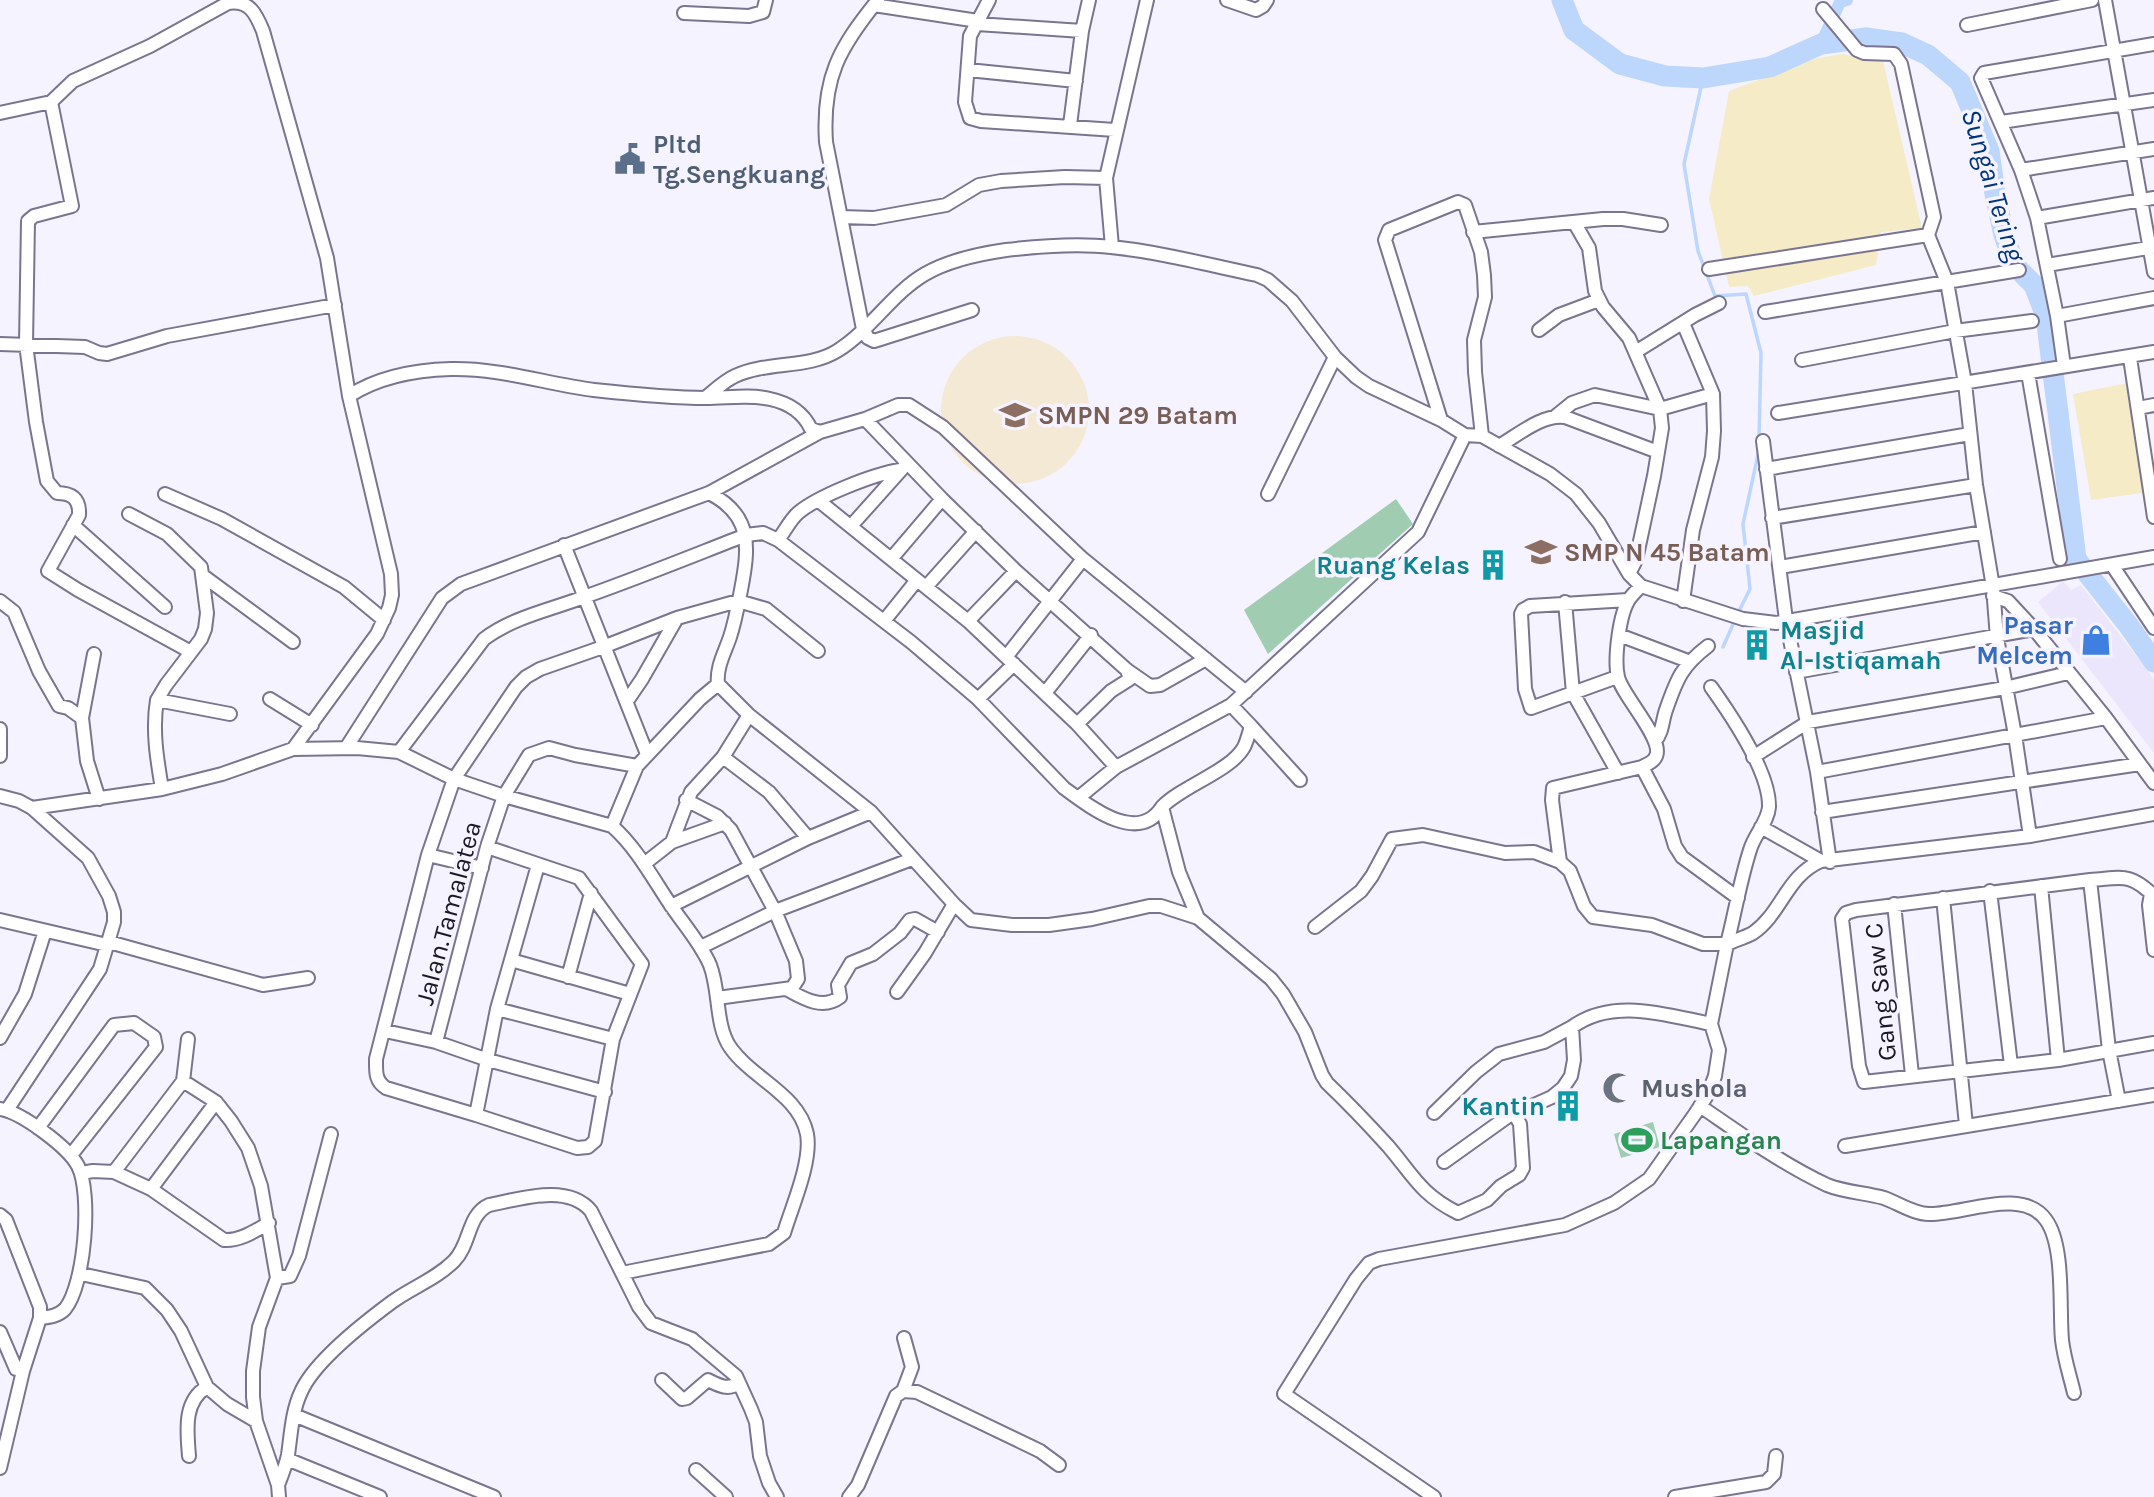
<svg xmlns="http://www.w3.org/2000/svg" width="2154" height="1497" font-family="Karla,sans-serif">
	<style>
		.built { fill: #ebe6fc }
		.education { fill: #f4e9d5 }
		.green { fill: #a0cdb1 }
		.sand { fill: #f5ebc6 }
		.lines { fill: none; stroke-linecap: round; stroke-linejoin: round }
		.stream { stroke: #bcd6fc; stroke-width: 3.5 }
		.canal { stroke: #bcd6fc; stroke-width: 12 }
		.river { stroke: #bcd6fc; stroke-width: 21 }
		.street-casing { stroke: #7a748e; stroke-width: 16 }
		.street { stroke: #fff; stroke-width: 12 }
		.labels { text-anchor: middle; stroke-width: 7; stroke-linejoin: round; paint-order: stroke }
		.service-label { font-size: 26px; font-weight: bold; fill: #4e5e75; stroke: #f5f3ff; text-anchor: start }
		.education-label { font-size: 26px; font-weight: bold; fill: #785e54; stroke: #f5f3ff; text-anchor: start }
		.culture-label { font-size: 26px; font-weight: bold; fill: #0d838f; stroke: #f5f3ff; text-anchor: end }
		.shop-label { font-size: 26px; font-weight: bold; fill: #366cbe; stroke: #f5f3ff; text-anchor: end }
		.street-label { font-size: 26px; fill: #1b1823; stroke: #f5f3ff }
		.worship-label { font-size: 26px; font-weight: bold; fill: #5b616d; stroke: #f5f3ff; text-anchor: start }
		.leisure-label { font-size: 26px; font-weight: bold; fill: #27864d; stroke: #f5f3ff; text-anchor: start }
		.water-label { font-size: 28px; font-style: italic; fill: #00357a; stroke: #f5f3ff }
	</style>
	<rect width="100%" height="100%" fill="#f5f3ff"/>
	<!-- built -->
	<path class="built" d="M2063,581l8,9 10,-5 73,94v74l-116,-151z"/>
	<!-- education -->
	<path class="education" d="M941 410a74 74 0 1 1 148 0a74 74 0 1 1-148 0Z"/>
	<!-- green -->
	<path class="green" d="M1396,499l17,25 -145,130 -24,-44z
		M1653,1122l7,25 -39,11 -7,-24z"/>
	<!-- sand -->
	<path class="sand" d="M1842,54l41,7 39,167 -41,4 -5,33 -122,31 -6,-10 -19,1 -20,-88 20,-108 84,-32z
		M2132,382l17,110 -58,8 -18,-106z"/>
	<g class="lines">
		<!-- stream -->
		<path class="stream" d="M1703,78l-19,86 14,87 17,45 31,-2 15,59 -2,86
			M1738,613l12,-24 -7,-65 16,-74
			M1723,647l12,-27"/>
		<!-- canal -->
		<path class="canal" d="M1821,44l19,-42 7,-2"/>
		<!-- river -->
		<path class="river" d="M1562,0l12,30 46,34 45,12 38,2 67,-11 51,-23 45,-6 36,5 26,12 32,27 29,69 6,43 9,41 11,31 19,19 12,31 30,243 53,67 25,36"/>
		<defs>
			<path id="street" d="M878,0c-39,48 -56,78 -52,142l37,187 5,9 6,3 98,-31
				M989,0l-19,36 -5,66 5,16 11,3 134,9
				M1227,0l29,10 7,-4 4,-6
				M2105,0l49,272
				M874,5l104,16
				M1823,9l34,41 7,3 30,1 7,10 33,153 -6,18 19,47 18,101 11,102 17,102 4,51 18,97 15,101
				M684,13l65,3 14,-4 3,-12
				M977,24l105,7
				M1967,25l125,-25
				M968,70l108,11
				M51,102l21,104 -38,10 -6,5 -2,123 10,78 11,59 10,12c14,0 23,5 22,22l-31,56 30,19 113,62
				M0,113l51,-11 22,-21 77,-35 78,-43c22,-3 28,11 35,28l64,227 22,138 42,178 1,21 -3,13 -12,26 -84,115
				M2001,122l153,-22
				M1070,125l12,-94 7,-31
				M2021,170l133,-21
				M841,217l33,1 72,-13 33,-20 22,-4 64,-4 41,1
				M2037,218l117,-20
				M1574,222l15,26 6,43 8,16 26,31 31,71 2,19 -8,48 -18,84 -7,14
				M1473,232l130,-13h20l38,6
				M1112,247l-6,-69 41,-178
				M2047,265l107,-18
				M1709,269l219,-34
				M1765,312l254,-42
				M2057,316l97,-18
				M1539,330l20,-15 40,-15
				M0,344l85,3 14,6 8,1 60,-18 168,-31
				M1637,351l58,-36 24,-12
				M2130,358l24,159
				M1802,360l153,-29 77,-10
				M2064,366l-7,-50 -20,-98 -16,-48 -40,-92 3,-5 170,-29
				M2028,373l32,186
				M349,396c29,-19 68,-26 102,-27 49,-1 96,15 143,21 37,4 75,8 112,8 21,0 44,-4 64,1 19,4 33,13 41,30l9,3
				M705,398c10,-8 19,-17 30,-22 32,-15 73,-7 102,-25 34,-21 54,-57 88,-77 24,-14 53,-20 81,-24 34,-4 71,-7 105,-3 49,5 98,18 146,28l11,5 24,21 43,56 21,20 13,9 72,34 24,15 17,1 68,38 26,20 23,29 30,51 12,12 102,33 33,4 378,-66
				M2138,408l16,-3
				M1778,413l376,-61
				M1556,416l16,-13 23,-8 65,14 53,-15
				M865,419l77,80 74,72 111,99 23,16 10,-1 46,-26
				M1441,420l-56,-180 4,-10 69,-28 7,3 16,47 3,23 1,22 -11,43 1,32 7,64
				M1763,441l23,179 31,152 13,90
				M1499,446c19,-11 43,-32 66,-29l93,35
				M1766,469l204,-35
				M165,494l57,25 122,68 40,33
				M1268,494l67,-137
				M819,501l149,120 109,103 39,43
				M129,514l38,20 34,33 6,46 -2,16 -4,10 -35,46 -9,15
				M1772,518l204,-33
				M73,525l92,82
				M851,526l51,-57
				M778,540c7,-9 12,-20 20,-27 20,-17 76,-39 102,-43
				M564,545l83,209
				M891,559l51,-60
				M2112,565l42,63
				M1780,567l204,-35
				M202,575l91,67
				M926,587l50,-56
				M1993,596l15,5 26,28 72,89 48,65
				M0,601l14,11 25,59 20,35 9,2 14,10 5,43 12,38
				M1683,601l10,-71 19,-73 2,-26 -1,-37 -30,-71
				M1565,602l8,91 45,80
				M884,621l33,-41
				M968,621l48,-50
				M1619,635l69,26
				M1006,657l77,-98
				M1796,672l238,-43
				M1617,677l-86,31 -6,-19 -4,-75 2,-4 7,-4 98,-6
				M718,684l31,31 122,97 83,92 17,16 41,5h37l43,-6 57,-13h12l37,12 73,61 12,15 22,38 17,43 5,8c21,20 41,41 61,63 25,29 32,48 70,67l29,-13 14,-14 18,-11 4,-7 -3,-44 -6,-11
				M1045,693l46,-58
				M270,699l42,26
				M978,699l36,-35
				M627,701l15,-22 35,-61
				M82,718l12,-64
				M1077,724l34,-33 19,-12 -3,-9
				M1251,726l49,54
				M0,729v27
				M1655,741c8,-9 7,-20 11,-31 11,-32 16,-44 42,-64
				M346,748l96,-150 19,-14 248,-91 111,-61 45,-13 33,-14h11l34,22 140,132 163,133
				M399,752l85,-113c29,-22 66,-29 100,-42 54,-19 108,-41 162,-62l17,-2 15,7 133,102 67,57 86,89c26,19 74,57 98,19
				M723,757l46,35 39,46
				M1753,757l55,-35 197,-34 63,-15
				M1642,767l22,42 11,37 7,11 56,41
				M1817,772l289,-54
				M162,789c-5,-30 -10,-59 -5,-89l73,14
				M0,796l19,5 13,7 130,-19 60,-15 71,-25 64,-1 42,4 55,27 50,17 108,30c25,22 41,53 60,81 13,19 29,37 38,58 10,25 5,60 20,82 22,32 69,47 77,87 5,28 -15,72 -23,99l-15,11 -147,29
				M1078,798l38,-31 115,-62 187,-173 47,-97
				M686,800l31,16 14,14 44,81 21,50 2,18 -6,9 -75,10
				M1822,812l318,-48
				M612,826l25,-60 63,-67 18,-15c-2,-17 7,-32 12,-47 5,-15 8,-32 11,-47 8,-42 12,-75 -32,-97
				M1761,827l60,34
				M672,842l53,-19
				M487,847l92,31 63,86 -29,75 -18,102 -7,6 -11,1 -101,-33 -90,-27c-11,-7 -10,-16 -10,-29l52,-204 26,-76 62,-92 10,-10 14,-8 63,-22 74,-29 61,-17 28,8 52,42
				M428,855l54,13
				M1560,862l-8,-62 1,-12 89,-21c4,-2 11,-5 13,-9 12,-16 -33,-62 -37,-81 -4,-17 1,-64 12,-79 3,-4 7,-8 11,-12
				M644,864l28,-22 19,-50 32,-35 26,-42
				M2090,880l19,170 10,51
				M2041,886l17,174
				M1990,891l21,174
				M2151,894l-2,11 5,45
				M2154,896c-25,-24 -31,-18 -64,-16l-234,30 -10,3 -4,6 17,147 5,16 194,-22 96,-17
				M1943,898l23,227
				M1894,904l18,171
				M671,906l137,-68 63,-26
				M1198,918l-19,-46 -17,-65c20,-21 69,-36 82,-60 3,-6 5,-14 7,-21l-20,-21
				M0,920l107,25
				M1315,927l46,-36 11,-15 20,-37 31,-4 82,18 29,-1 26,10 10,9 14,35 9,11 59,8 51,19h24c8,-31 13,-63 23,-94 4,-15 18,-28 19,-43 1,-34 -38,-92 -58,-120
				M109,942l154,43 45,-7
				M701,947l74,-36 137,-52
				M511,960l119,34
				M568,977l23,-84
				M788,990c16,9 35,20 52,7l-2,-12 13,-22 22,-9 27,-21 10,-13 5,-1 23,13
				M897,992l28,-39 29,-49
				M497,1009l116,30
				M385,1031l51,11 52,18 117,32
				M0,1038l25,-44 20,-63
				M188,1039l-5,42 33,21 15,19 17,27 13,38 16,92 -18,49 -6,44v26l3,24 22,64 1,12
				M436,1042l51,-195 17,-51 25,-41 20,-7 26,7 62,11
				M1700,1106c41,28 82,58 127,79 17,7 39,8 57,13 14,5 30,16 45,16 34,1 93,-28 117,6 19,26 13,89 16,120 2,18 8,36 12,53
				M0,1109c21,3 68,38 78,57 14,27 7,119 -13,143 -7,7 -15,8 -25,9
				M7,1110l93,-141 14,-47v-10l-5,-16 -21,-38 -56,-50
				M1434,1113l42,-41 23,-18 45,-12 28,-15
				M476,1115l21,-106 41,-144
				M38,1128l76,-103 20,-2 20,14 2,10 -85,108
				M1845,1146l309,-51
				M1444,1162l63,-45 45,-20 11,-9 8,-12 3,-16 -2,-33c41,-30 94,-12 139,-3
				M114,1172l69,-91
				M81,1173l12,-2 21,1 37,17 73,51c16,1 31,-9 45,-17
				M151,1189l65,-87
				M0,1215l6,5 34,87v11l-17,53 -23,97
				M81,1274l64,14 22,22 14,21 26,56 20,17 29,17
				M277,1278l13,-2 9,-20 32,-122
				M0,1332l16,37
				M662,1380l20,19 5,-1 21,-18c10,5 20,11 30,3
				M903,1391l9,-24 -8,-29
				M294,1415l200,82
				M189,1456c-2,-25 -6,-55 18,-69
				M287,1459l93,38
				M696,1470l30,27
				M278,1485c4,-10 8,-20 10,-30 3,-21 4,-44 13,-63 13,-30 64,-70 91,-90 20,-15 43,-22 62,-41 17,-17 13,-46 35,-56 31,-6 79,-22 102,6l48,96 12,16 41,16 44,37 15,33 5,13 4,34 9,27 8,14
				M849,1497l9,-12 38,-89 7,-5 14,1 123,59 19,14
				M1434,1497l-150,-103 72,-115 13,-16 10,-4 186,-34 49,-22 35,-24 46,-65 13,-20 7,-18 4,-26 -8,-26 16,-80c9,-4 19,-7 26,-11 29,-20 33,-57 68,-72l209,-25 124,-22
				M1675,1497l91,-15 8,-8 2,-18"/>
		</defs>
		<!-- street casing -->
		<use href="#street" class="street-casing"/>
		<!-- street -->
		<use href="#street" class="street"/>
	</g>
	<!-- icons -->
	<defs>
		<symbol id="civic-bare" viewBox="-9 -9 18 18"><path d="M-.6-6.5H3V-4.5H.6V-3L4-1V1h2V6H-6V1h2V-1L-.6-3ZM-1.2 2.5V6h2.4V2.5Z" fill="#5c6f8a" stroke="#f5f3ff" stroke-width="2.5" paint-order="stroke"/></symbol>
		<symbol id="school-bare" viewBox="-9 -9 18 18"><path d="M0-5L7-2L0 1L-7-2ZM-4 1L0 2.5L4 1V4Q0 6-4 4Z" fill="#8d6e63" stroke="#f5f3ff" stroke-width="2.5" paint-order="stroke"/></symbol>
		<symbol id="building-bare" viewBox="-9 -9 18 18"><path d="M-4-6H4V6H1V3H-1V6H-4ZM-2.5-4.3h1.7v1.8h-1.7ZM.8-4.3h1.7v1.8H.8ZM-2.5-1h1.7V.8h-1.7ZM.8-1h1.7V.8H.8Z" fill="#0f9aa8" stroke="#f5f3ff" stroke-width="2.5" paint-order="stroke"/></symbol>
		<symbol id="shop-bare" viewBox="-9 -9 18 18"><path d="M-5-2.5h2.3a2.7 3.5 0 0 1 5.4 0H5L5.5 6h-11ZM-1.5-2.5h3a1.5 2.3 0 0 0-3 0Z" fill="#3f7fe0" stroke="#f5f3ff" stroke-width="2.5" paint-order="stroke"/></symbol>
		<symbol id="mosque-bare" viewBox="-9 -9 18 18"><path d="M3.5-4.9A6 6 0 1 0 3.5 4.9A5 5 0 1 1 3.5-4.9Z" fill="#6b7280" stroke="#f5f3ff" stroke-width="2.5" paint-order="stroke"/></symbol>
		<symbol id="stadium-bare" viewBox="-9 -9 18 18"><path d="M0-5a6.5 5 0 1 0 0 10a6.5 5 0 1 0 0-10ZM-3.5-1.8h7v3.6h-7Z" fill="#2e9e5b" stroke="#f5f3ff" stroke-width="2.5" paint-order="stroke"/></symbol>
	</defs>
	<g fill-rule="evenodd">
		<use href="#civic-bare" x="608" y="137" width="44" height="44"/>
		<use href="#school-bare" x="993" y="393" width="44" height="44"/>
		<use href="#school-bare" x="1519" y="530" width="44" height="44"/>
		<use href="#building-bare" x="1471" y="543" width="44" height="44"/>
		<use href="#shop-bare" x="2074" y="618" width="44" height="44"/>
		<use href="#building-bare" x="1735" y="623" width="44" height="44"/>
		<use href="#mosque-bare" x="1596" y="1066" width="44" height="44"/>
		<use href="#building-bare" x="1546" y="1084" width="44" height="44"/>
		<use href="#stadium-bare" x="1615" y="1118" width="44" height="44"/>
	</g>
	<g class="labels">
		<!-- service labels -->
		<g class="service-label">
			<text x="653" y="153">Pltd<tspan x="653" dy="30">Tg.Sengkuang</tspan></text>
		</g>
		<!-- education labels -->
		<g class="education-label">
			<text x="1038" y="424">SMPN 29 Batam</text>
			<text x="1564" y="561">SMP N 45 Batam</text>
		</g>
		<!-- culture labels -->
		<g class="culture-label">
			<text x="1470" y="574">Ruang Kelas</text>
			<text x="1780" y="639" text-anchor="start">Masjid<tspan x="1780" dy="30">Al-Istiqamah</tspan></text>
			<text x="1545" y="1115">Kantin</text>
		</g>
		<!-- shop labels -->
		<g class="shop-label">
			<text x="2073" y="634">Pasar<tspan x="2073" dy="30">Melcem</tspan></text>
		</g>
		<!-- street labels -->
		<g class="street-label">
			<text transform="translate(448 913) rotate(-75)" y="9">Jalan.Tamalatea</text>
			<text transform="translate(1880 992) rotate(-96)" y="9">Gang Saw C</text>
		</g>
		<!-- worship labels -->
		<g class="worship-label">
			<text x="1641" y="1097">Mushola</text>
		</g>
		<!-- leisure labels -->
		<g class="leisure-label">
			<text x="1660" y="1149">Lapangan</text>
		</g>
		<!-- water labels -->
		<g class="water-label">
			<text transform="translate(1994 185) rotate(73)" y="10">Sungai Tering</text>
		</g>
	</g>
</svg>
